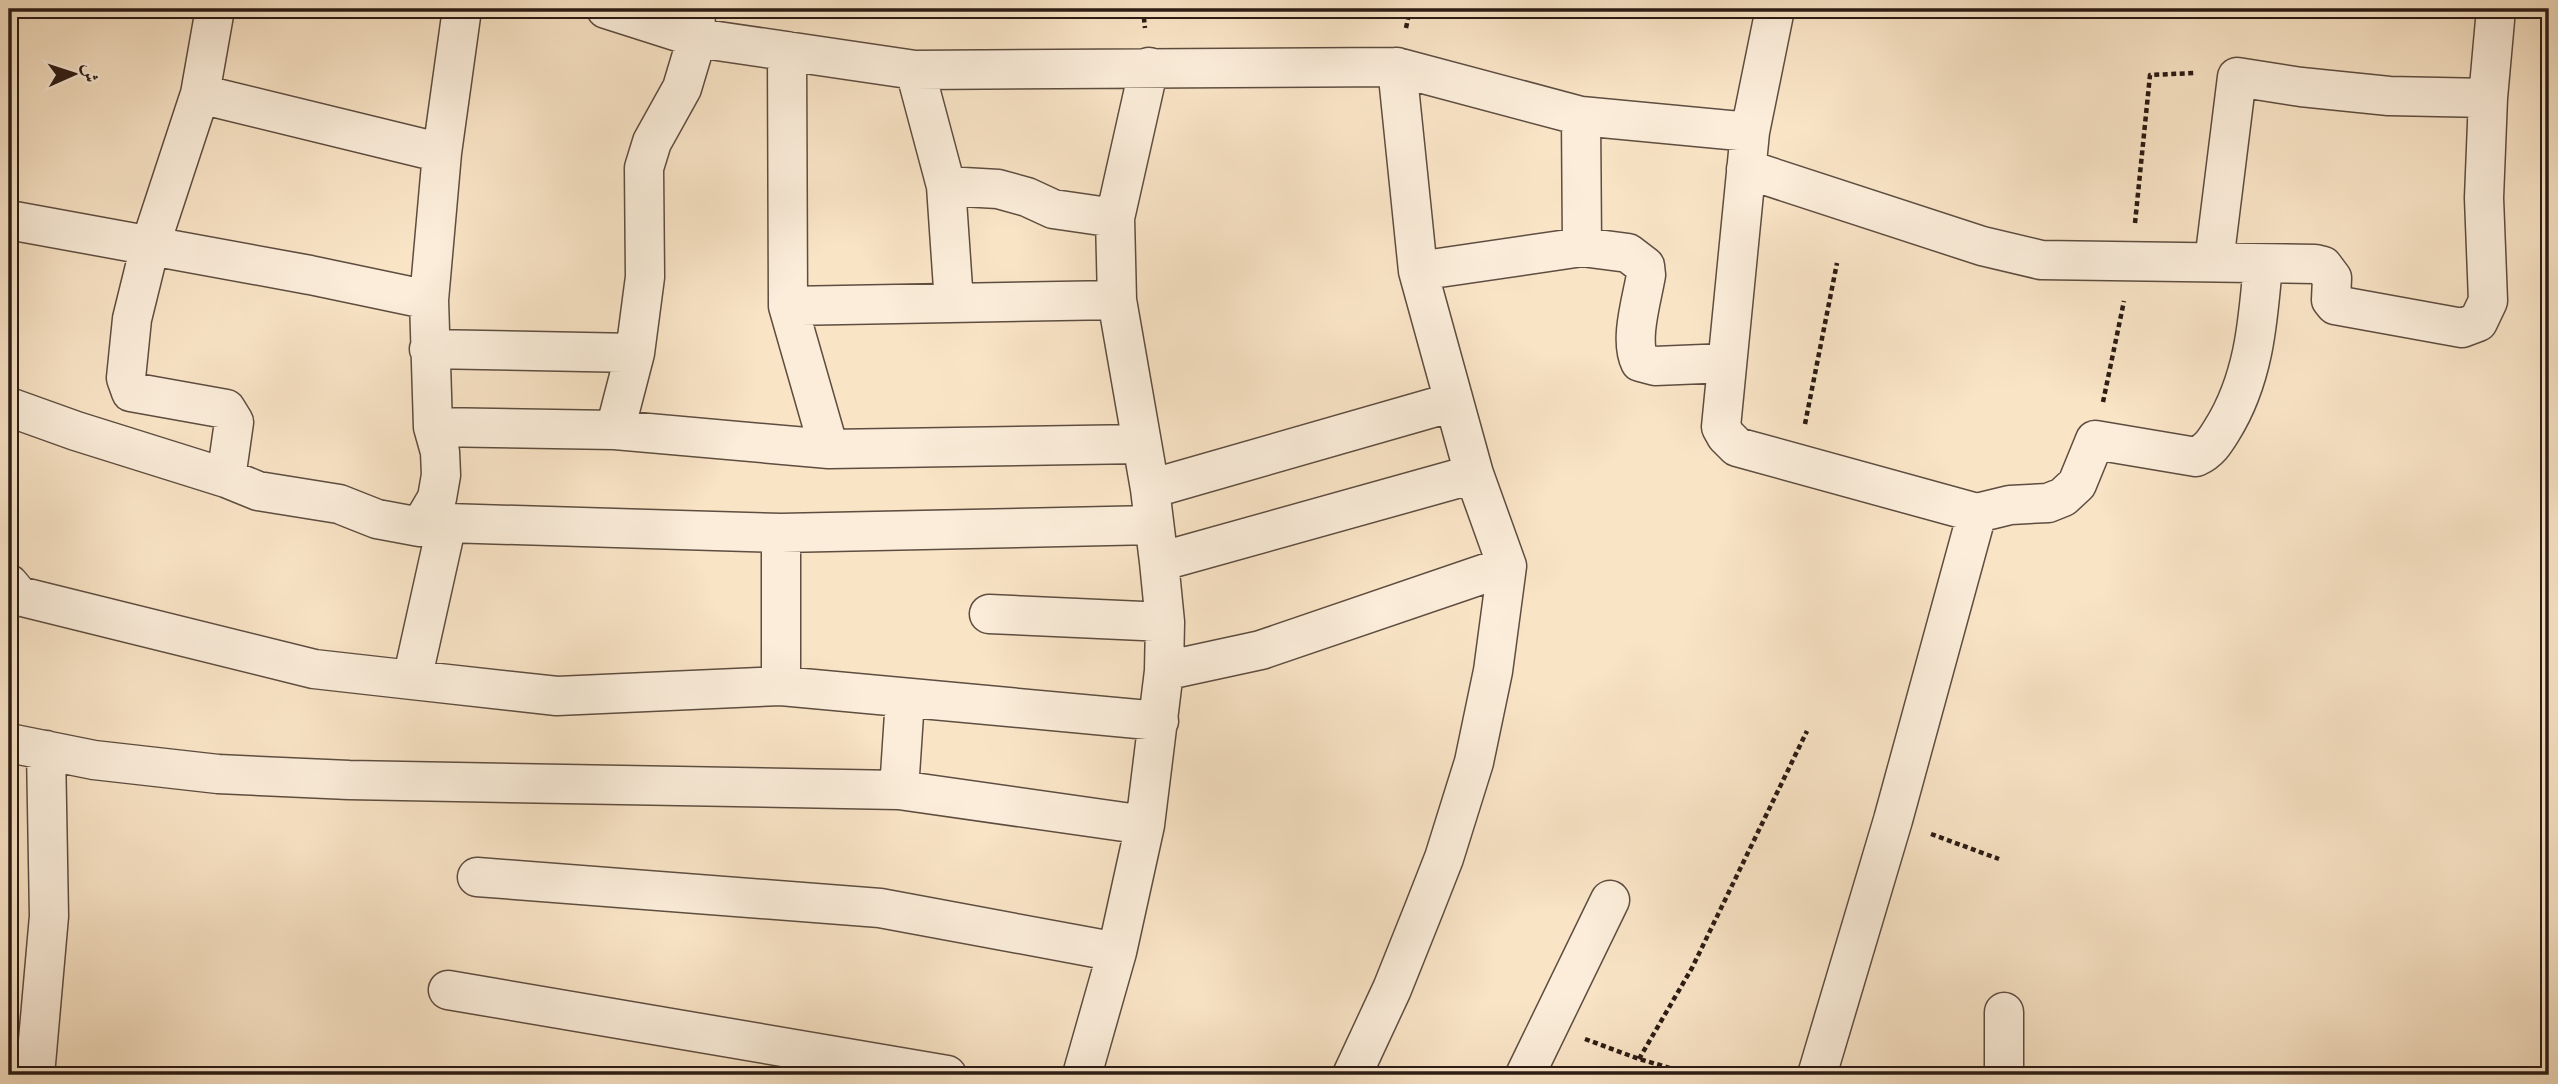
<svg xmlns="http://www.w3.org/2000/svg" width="2558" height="1084" font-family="'Sorts Mill Goudy',Amiri,serif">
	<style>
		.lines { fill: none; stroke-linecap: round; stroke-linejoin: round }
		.minor-casing { stroke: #5e4d40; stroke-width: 41 }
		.path { stroke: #2b1b14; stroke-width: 4.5; stroke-dasharray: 5 3.5; stroke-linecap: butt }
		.minor { stroke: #fbedda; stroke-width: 38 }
	</style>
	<rect width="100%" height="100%" fill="#f9e4c6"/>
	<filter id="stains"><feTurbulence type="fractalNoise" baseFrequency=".00286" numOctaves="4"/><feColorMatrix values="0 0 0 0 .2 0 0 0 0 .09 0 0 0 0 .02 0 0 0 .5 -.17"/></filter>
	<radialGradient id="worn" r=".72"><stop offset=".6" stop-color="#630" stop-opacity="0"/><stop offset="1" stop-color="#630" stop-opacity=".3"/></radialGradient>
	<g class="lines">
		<defs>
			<path id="minor" d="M215,9l-15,85 -50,152 -18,73 -6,59 5,14 95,17 8,13 -8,56 32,13 81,13 38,15 43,8 27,-4 334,10 373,-8
				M606,9l91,29 218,32 482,-3 184,49 169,16
				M1775,9l-25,123 -29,295 5,9 11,11 240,66 33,-8 38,-2 15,-6 14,-13 18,-44 101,17c13,-6 18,-14 26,-27 32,-51 36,-108 41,-166
				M787,51l1,255 41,143
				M915,70l31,116 8,117
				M200,94l242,59
				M1581,116l1,131
				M1746,169l236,77 59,14 274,4 8,2 9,12 -1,22 4,5 127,23 16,-6 10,-21 -4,-103 4,-100 8,-89
				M946,186l52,3 29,8 26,12 62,9
				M9,220l301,55 119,25
				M2214,262l23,-185 64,10 88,9 99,2
				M1418,271l164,-24 46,6 17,13 1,9c-4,24 -17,65 -6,87l15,4 72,-3
				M788,306l329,-6
				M429,349l206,4
				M9,407l67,24 150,47
				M433,427l182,3 214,19 312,-5
				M615,430l20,-77 10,-76 -1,-109 8,-26 30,-54 15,-50 -2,-26
				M1150,489l303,-87
				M420,527l17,-29 4,-23 -1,-23 -7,-25 -4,-127 13,-147 20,-144
				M781,533v153
				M1159,562l315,-88
				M9,584l10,12 295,73 98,11 145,16 224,-10 378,35
				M989,614l176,8
				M1164,671l97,-21 246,-84
				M412,680l35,-157
				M9,743l85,17 124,14 131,6 550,10 246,35
				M899,790l6,-91
				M477,877l403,31 237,44
				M448,990l499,85
				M35,1075l14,-159 -3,-166
				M1082,1075l35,-123 28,-127 19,-154 1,-49 -6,-60 -9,-73 -33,-189 -2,-82 34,-151
				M1352,1075l40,-86 32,-80 20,-51 30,-96 19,-91 14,-105 -33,-92 -56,-203 -21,-204
				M1525,1075l85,-175
				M1817,1075l76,-255 84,-307
				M2004,1075v-63"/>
		</defs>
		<!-- minor casing -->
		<use href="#minor" class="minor-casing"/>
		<!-- path -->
		<path class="path" d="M1143,9l2,19
			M1406,28l4,-19
			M9,73l7,-64
			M2135,223l15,-148 45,-2
			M2103,402l21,-101
			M1805,424l32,-161
			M1931,834l68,25
			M1585,1039l54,20 55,16
			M1639,1059l53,-91 115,-237"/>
		<!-- minor -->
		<use href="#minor" class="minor"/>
	</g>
	<!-- margin -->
	<rect width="2558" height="1084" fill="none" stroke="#f9e4c6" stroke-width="35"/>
	<rect x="10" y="10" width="2537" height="1063" fill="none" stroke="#2b1b14" stroke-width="3.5"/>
	<rect x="18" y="18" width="2523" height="1049" fill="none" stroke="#2b1b14" stroke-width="2"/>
	<!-- north arrow -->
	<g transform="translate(74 74) rotate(87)" stroke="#fbedda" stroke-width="5" paint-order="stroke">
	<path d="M0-5L12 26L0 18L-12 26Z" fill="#2b1b14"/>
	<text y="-10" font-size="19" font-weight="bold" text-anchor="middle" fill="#2b1b14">ش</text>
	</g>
	<rect width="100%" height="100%" filter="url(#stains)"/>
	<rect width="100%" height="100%" fill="url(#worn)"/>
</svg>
